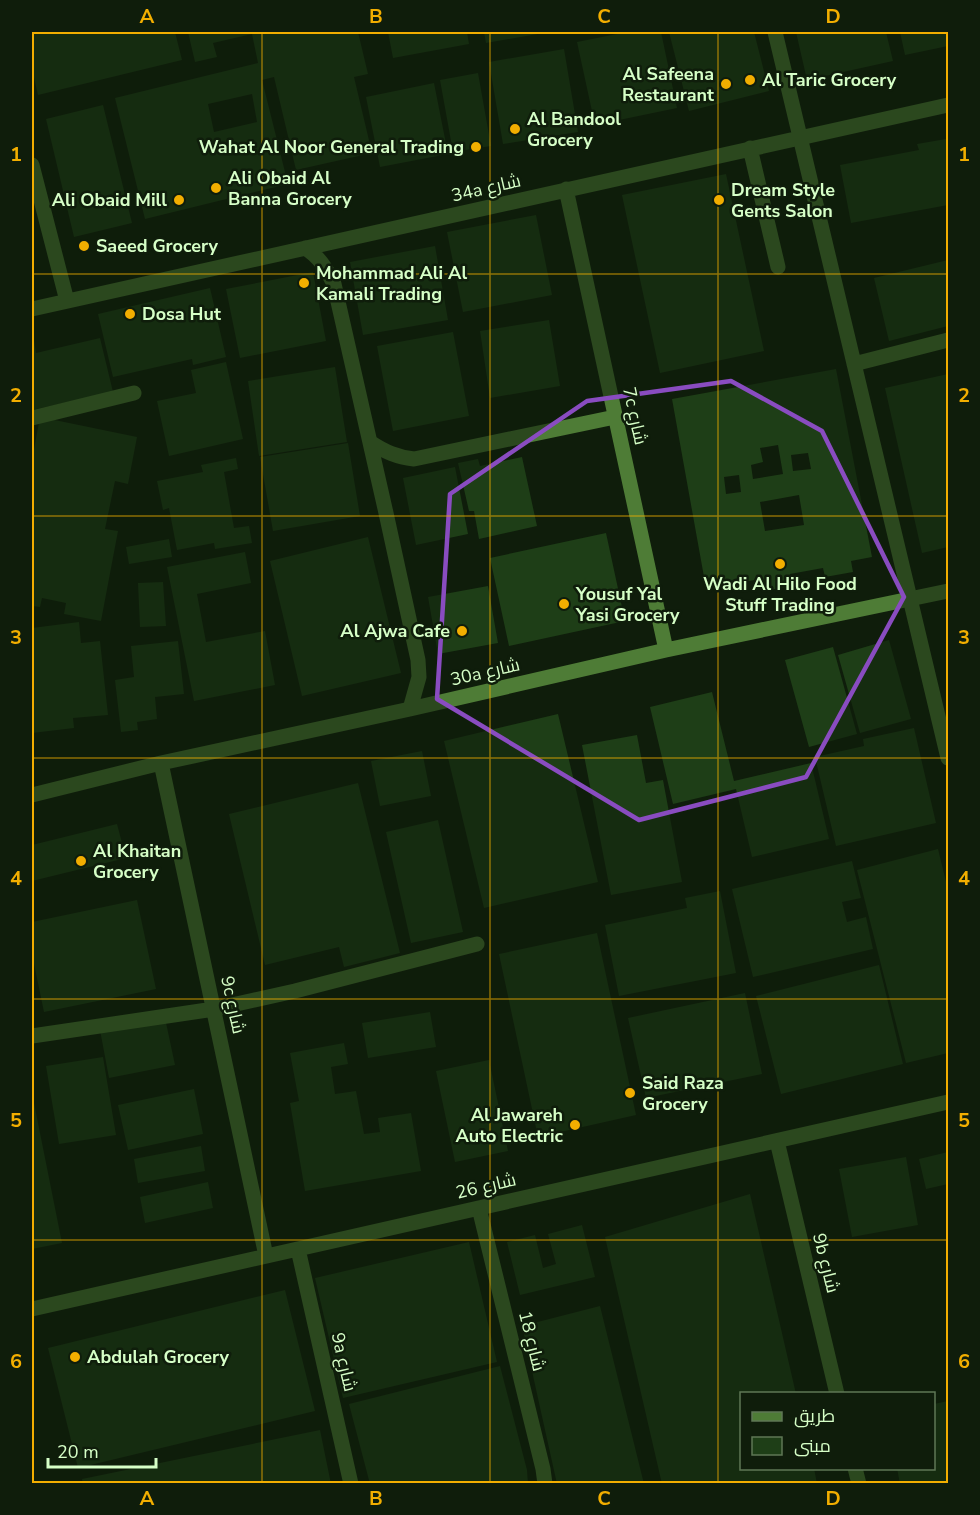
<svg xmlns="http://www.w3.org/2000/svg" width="980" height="1515" font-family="'Nunito Sans',Cairo,sans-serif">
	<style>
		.building { fill: #1e3e17; fill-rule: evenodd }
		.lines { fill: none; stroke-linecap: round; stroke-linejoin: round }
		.minor { stroke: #4e7c36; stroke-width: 15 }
		.marked { fill: none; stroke: #894cc0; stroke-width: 4.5; stroke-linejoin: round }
		.grid { fill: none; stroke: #f2ae00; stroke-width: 1.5; stroke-opacity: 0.55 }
		.poi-dot { fill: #f2ae00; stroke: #0f1d0b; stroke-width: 2 }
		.labels { text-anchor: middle; stroke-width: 5; stroke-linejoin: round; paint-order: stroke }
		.poi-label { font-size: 18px; font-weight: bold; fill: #d6ffc7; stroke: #0f1d0b; text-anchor: start }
		.street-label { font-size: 18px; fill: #d6ffc7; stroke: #0f1d0b }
		.neatline { fill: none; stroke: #f2ae00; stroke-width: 2 }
		.grid-label { font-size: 20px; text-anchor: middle; font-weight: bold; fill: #f2ae00 }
	</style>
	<rect width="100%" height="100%" fill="#0f1d0b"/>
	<!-- building -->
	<path class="building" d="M32,32h143l7,28 -144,35 -6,-26z
		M188,32h170l10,42 -14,3 18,76 -76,17 -22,-93 -12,3 26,104 -143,35 -30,-121 143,-35 -6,-29 -39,9 4,14 -22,5zM252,94l5,28 -43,10 -6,-28z
		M388,32h79l2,12 -76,14z
		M484,32h59v1l-57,10z
		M627,32h34l16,76 -82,17 -18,-83z
		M669,32h85l15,59 -80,20z
		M796,32h90l7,29 -86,19z
		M900,32h48v14l-43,9z
		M564,49l14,83 -75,12 -14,-82z
		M478,73l13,73 -38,6 -13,-72z
		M434,83l14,71 -68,13 -14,-70z
		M103,105l29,118 -58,14 -28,-118z
		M946,139l2,14v52l-97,18 -11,-58 79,-15 -2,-6z
		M726,174l38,177 -104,22 -38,-178z
		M536,215l16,80 -89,17 -16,-80z
		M435,246l13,74 -85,15 -13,-73z
		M948,260v66l-59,15 -15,-63z
		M313,272l13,69 -86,17 -14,-69z
		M210,288l16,69 -33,8 -1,-6 -79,18 -15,-63z
		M549,320l11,66 -70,12 -10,-67z
		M453,332l16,84 -76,15 -16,-85z
		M33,334l3,19 64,-15 13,54 -81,18z
		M226,362l17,77 -74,17 -12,-55 39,-8 -5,-23z
		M335,367l12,75 -88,14 -11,-75z
		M836,369l36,188 -21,4 2,11 -28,5 -2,-9 -33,6 2,12 -29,5 -2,-12 -55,9 -34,-189zM778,445l5,29 -30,5 -2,-14 12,-3 -3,-14zM808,453l3,16 -18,2 -2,-16zM739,475l2,17 -15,2 -2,-17zM799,495l5,30 -39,6 -5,-29z
		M948,374v173l-26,6 -37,-165z
		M40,417l97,20 -9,47 -13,-3 -10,48 13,2 -17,90 -37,-7 2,-11 -24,-5 -2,9 -8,-1v-146z
		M348,443l12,73 -87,15 -13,-74z
		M522,457l15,69 -58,13 -5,-28h-5l-11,-48 20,-4 2,7z
		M236,458l2,11 -14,3 10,56 15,-2 3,17 -37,6 -1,-6 -37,7 -8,-42 -6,2 -6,-29 46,-9 -2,-7z
		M455,467l13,67 -52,11 -13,-67z
		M606,533l19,88 -116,25 -19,-88z
		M368,537l33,136 -99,23 -32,-135z
		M169,539l3,18 -43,7 -3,-17z
		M245,552l6,31 -54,11 9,48 59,-11 10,54 -81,16 -27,-134z
		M163,582l3,44 -26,1 -2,-44z
		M488,586l10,57 -60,11 -10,-57z
		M79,622l2,21 19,-2 8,74 -35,3 1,10 -42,5v-105z
		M889,640l22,79 -51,14 -22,-78z
		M178,641l6,53 -29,3 2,22 -20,3 1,8 -17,2 -6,-52 19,-3 -3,-31z
		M833,647l24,87 -48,13 -24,-87z
		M712,692l22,89 77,-18 18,76 -77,18 -16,-68 -63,15 -23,-97z
		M558,714l40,168 -114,26 -40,-167z
		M914,728l22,95 -100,23 -21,-89 49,-11 -1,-7z
		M637,735l9,48 17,-3 19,102 -71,13 -29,-150z
		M422,751l9,45 -51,10 -9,-45z
		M358,783l42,170 -56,14 -5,-20 -74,18 -36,-151z
		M438,820l25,112 -52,11 -25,-111z
		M117,824l9,34 -94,23v-36z
		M938,849l10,41v163l-42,10 -49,-193z
		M852,861l9,37 -19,4 5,20 19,-5 7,32 -120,28 -21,-88z
		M720,891l16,82 -117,23 -14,-71 82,-17 -2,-10z
		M137,900l19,89 -112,23 -12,-58v-32z
		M597,933l39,182 -98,22 -39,-183z
		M879,965l24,99 -122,30 -25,-98z
		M745,993l17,81 -116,24 -18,-80z
		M430,1012l6,35 -68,11 -6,-35z
		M165,1018l10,47 -66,13 -9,-48z
		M344,1043l4,21 -17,3 4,27 21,-3 8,43 16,-2 -2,-14 33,-5 10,58 -116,20 -15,-88 9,-2 -9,-48z
		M103,1057l13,78 -57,9 -13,-78z
		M489,1060l19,91 -53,11 -19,-91z
		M194,1089l9,45 -75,16 -10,-45z
		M32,1093l30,150 -30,6z
		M201,1146l4,25 -67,12 -4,-24z
		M948,1152v32l-22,5 -7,-30z
		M906,1157l12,68 -66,12 -13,-68z
		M208,1182l5,26 -68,15 -5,-26z
		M750,1194l46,200h-54v74h72l3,16h-155l-57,-247z
		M582,1225l13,52 -75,18 -13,-53 28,-7 8,33 13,-4 -8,-30z
		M469,1242l28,120 -154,36 -28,-120z
		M285,1290l30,121 -237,57 -30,-120z
		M600,1306l44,178h-87l-35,-158z
		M500,1366l27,104 1,14h-158l-21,-80z
		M948,1401v83h-48l-3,-16h37v-64z
		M320,1430l11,54h-248l-1,-5z"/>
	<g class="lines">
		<!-- minor -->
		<path class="minor" d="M775,32l173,726
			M750,148l28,119
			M32,165l35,136
			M566,189l100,461
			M305,248c15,9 21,21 29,36l52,229 32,147 1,17 -9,32
			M32,309l916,-204
			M854,364l94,-24
			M32,418l102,-25
			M370,442c15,10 27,15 44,17l201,-42
			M161,763l105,493
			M32,795l129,-32 249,-54 256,-59 282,-59
			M32,1036l182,-27 81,-18 182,-47
			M777,1141l60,253
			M479,1208l64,261 2,15
			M298,1249l53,235
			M32,1309l916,-207
			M855,1468l4,16"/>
	</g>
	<!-- marked area -->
	<path d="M0 0H980V1515H0ZM731,381l91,50 82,166 -98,180 -167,43 -202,-121 13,-205 137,-93z" fill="#0f1d0b" fill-opacity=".55" fill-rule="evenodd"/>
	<path class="marked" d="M731,381l91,50 82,166 -98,180 -167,43 -202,-121 13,-205 137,-93z"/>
	<!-- grid -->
	<path class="grid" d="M262,32v1452M490,32v1452M718,32v1452M32,274h916M32,516h916M32,758h916M32,999h916M32,1240h916"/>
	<!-- markers -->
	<g class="poi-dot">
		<circle cx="750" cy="80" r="6"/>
		<circle cx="726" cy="84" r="6"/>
		<circle cx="515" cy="129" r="6"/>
		<circle cx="476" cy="147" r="6"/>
		<circle cx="216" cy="188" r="6"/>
		<circle cx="179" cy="200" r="6"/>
		<circle cx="719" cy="200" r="6"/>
		<circle cx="84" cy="246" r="6"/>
		<circle cx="304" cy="283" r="6"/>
		<circle cx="130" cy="314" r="6"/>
		<circle cx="780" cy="564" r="6"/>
		<circle cx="564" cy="604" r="6"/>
		<circle cx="462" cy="631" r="6"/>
		<circle cx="81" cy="861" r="6"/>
		<circle cx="630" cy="1093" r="6"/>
		<circle cx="575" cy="1125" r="6"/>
		<circle cx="75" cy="1357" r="6"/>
	</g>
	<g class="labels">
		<!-- poi labels -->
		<g class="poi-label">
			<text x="714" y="80" text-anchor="end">Al Safeena<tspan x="714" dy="21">Restaurant</tspan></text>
			<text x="762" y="86">Al Taric Grocery</text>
			<text x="527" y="125">Al Bandool<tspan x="527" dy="21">Grocery</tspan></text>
			<text x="464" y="153" text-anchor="end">Wahat Al Noor General Trading</text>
			<text x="228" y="184">Ali Obaid Al<tspan x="228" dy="21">Banna Grocery</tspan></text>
			<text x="731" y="196">Dream Style<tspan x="731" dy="21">Gents Salon</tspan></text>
			<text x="167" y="206" text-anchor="end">Ali Obaid Mill</text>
			<text x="96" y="252">Saeed Grocery</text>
			<text x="316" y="279">Mohammad Ali Al<tspan x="316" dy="21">Kamali Trading</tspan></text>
			<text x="142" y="320">Dosa Hut</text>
			<text x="780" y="590" text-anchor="middle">Wadi Al Hilo Food<tspan x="780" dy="21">Stuff Trading</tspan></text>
			<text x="576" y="600">Yousuf Yal<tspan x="576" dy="21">Yasi Grocery</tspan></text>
			<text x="450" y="637" text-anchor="end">Al Ajwa Cafe</text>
			<text x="93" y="857">Al Khaitan<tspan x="93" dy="21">Grocery</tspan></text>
			<text x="642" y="1089">Said Raza<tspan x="642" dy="21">Grocery</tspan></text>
			<text x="563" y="1121" text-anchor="end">Al Jawareh<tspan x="563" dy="21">Auto Electric</tspan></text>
			<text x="87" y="1363">Abdulah Grocery</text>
		</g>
		<!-- street labels -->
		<g class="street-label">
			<text transform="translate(486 188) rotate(-13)" y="6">34a شارع</text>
			<text transform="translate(635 416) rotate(78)" y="6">7c شارع</text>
			<text transform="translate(485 672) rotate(-13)" y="6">30a شارع</text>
			<text transform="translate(233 1005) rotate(78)" y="6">9c شارع</text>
			<text transform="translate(486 1186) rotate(-13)" y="6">شارع 26</text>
			<text transform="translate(826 1263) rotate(76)" y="6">9b شارع</text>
			<text transform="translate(532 1341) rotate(76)" y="6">شارع 18</text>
			<text transform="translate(344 1362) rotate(77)" y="6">9a شارع</text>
		</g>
	</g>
	<!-- border -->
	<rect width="980" height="1515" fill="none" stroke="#0f1d0b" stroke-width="66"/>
	<!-- legend -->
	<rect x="740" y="1392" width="195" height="78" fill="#0f1d0b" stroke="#5f7756" stroke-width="1.5"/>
	<rect x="752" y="1412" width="30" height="9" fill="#4e7c36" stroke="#5f7756" stroke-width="1.5"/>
	<text x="794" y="1422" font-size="18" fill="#d6ffc7">طريق</text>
	<rect x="752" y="1437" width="30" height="18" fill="#1e3e17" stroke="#5f7756" stroke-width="1.5"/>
	<text x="794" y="1452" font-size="18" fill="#d6ffc7">مبنى</text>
	<!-- scale -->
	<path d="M48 1458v9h108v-9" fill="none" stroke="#d6ffc7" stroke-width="3"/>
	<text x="57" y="1458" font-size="18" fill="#d6ffc7" stroke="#0f1d0b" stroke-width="4.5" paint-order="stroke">20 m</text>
	<rect x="33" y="33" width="914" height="1449" class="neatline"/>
	<g class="grid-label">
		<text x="147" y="23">A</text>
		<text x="376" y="23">B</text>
		<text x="604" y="23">C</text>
		<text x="833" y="23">D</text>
		<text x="16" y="161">1</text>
		<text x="964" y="161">1</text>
		<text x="16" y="402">2</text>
		<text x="964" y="402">2</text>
		<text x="16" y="644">3</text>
		<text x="964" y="644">3</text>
		<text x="16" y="885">4</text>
		<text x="964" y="885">4</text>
		<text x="16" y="1127">5</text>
		<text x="964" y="1127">5</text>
		<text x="16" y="1368">6</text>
		<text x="964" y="1368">6</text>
		<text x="147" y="1505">A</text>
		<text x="376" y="1505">B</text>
		<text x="604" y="1505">C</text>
		<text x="833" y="1505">D</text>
	</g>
</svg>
